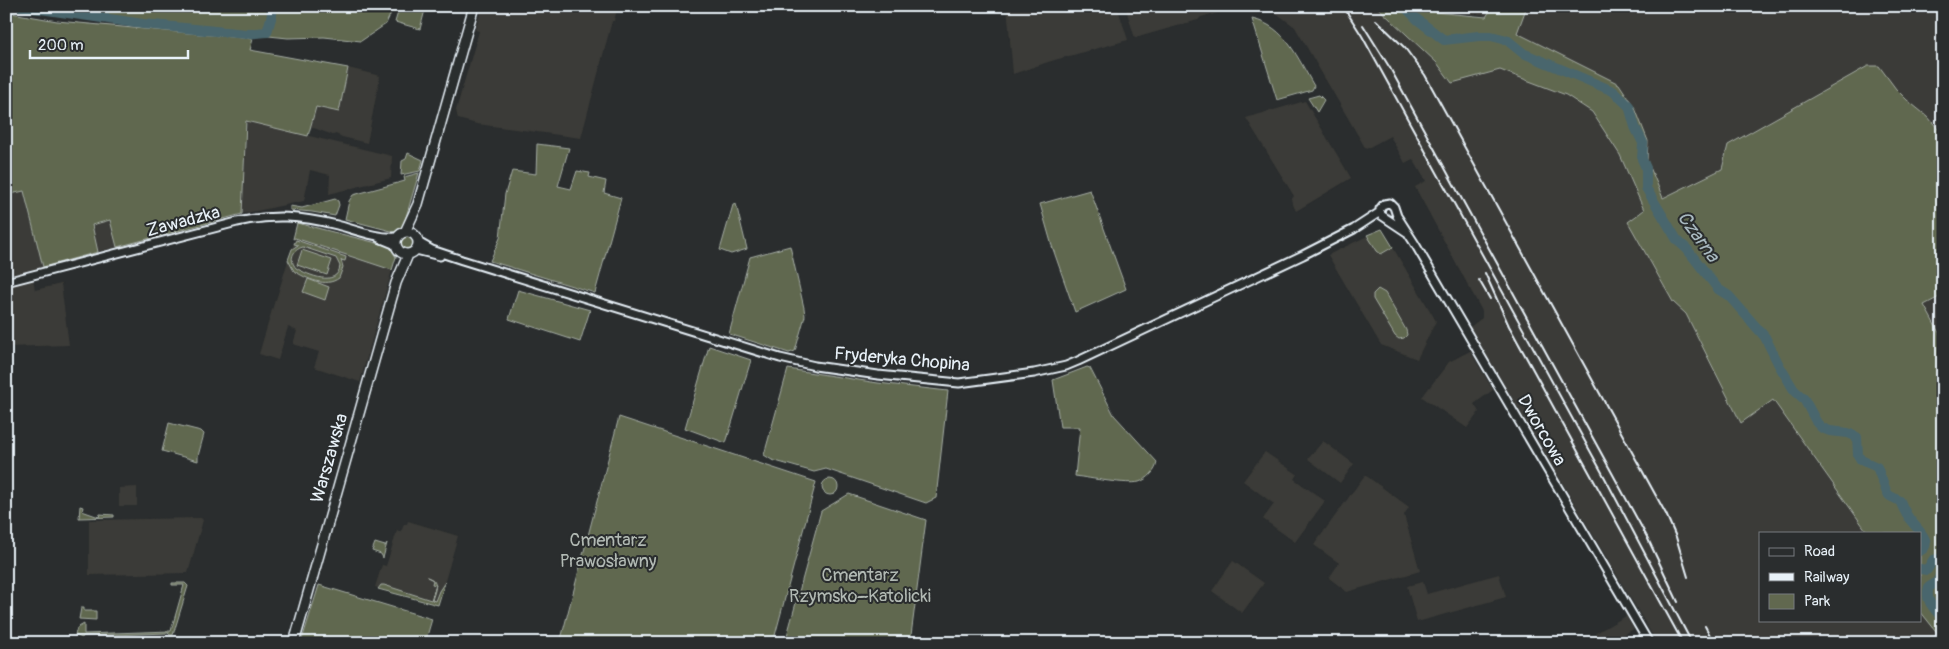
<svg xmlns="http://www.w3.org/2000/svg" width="1949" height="649" font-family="Pangolin,sans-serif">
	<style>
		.built { fill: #3b3b37; fill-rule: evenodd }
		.green { fill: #61684f; stroke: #a4aca4; fill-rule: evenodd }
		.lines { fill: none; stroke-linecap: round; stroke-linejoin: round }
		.river { stroke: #49666d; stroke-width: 10 }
		.minor-casing { stroke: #e8f1f8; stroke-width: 11 }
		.major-casing { stroke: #e8f1f8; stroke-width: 12 }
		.minor { stroke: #2a2d2e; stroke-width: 7 }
		.major { stroke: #2a2d2e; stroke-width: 9 }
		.rail { stroke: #e8f1f8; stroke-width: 2 }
		.labels { text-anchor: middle; stroke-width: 4; stroke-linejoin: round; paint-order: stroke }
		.street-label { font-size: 18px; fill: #e8f1f8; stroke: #2a2d2e }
		.park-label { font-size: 18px; fill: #b2bab4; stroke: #2a2d2e }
		.water-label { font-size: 19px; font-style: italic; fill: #a8b9c0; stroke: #2a2d2e }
	</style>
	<rect width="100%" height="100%" fill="#2a2d2e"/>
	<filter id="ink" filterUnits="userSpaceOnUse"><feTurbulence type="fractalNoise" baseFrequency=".02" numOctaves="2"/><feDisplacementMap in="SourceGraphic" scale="10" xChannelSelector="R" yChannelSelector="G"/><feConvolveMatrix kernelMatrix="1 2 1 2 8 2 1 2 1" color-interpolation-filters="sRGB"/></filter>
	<g filter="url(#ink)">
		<!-- built -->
		<path class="built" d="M482,6h136l-4,15h-2l-31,117 -104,-14 -19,-5 -2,-9 23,-79 -4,-1z
			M1007,6h110l11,34 -77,21 -38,13z
			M1125,6h118l-32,9v-1l-10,3 -3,3 -63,18z
			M1250,6h149l51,68 34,-59 -48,-5 -6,-4h513v637h-286l-187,-316 12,-9v-7l-67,-124 11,-6 -13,-22 -8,4 -15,-27 -24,13 -71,-122 -19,-14zM1760,533h160v87h-160z
			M348,68l32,8 -13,67 -25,-6 -6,-3 -3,1 -22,-8 4,-20 24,4z
			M1305,101l46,77 -55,33 -5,-11 3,-4 -48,-78z
			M247,121l145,35 -1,22 -62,16 1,-19 -20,-5 -6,31 -62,13z
			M24,191l19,76 -37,9v-81z
			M110,220l7,27 -19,5 -7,-27z
			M1382,229l54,92 -19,38 -36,-14 -53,-90z
			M295,238l97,32 -32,112 -46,-15 5,-15 -26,-8 4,-13 -9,-4 -10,33 -19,-6 16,-54h1z
			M33,278l2,12 26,-6 8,61 -63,2v-62z
			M1470,351l23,39 -19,14 5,8 -12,16 -45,-31 27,-35z
			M1323,441l31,23 -14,19 -32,-24z
			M1265,452l32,22 -3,5 31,22 -30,41 -32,-23 11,-15 -31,-23z
			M1365,475l44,32 -5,8 16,56 -73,21 -18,-14 10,-15 -25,-18z
			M137,487v19h-18v-18z
			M201,518l2,2 -15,53 -99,2v-55z
			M408,521l50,15 -20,69 -63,-18 7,-22 4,1 11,-35 4,1 3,-8h3z
			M1233,561l31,22 -22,30 -30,-22z
			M1499,574l7,23 -89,25 -10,-36 16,-4 4,12z
			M1626,616l8,13 -20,11 2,3h-14l-6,-10z"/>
		<!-- green -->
		<path class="green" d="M28,6h366l-8,18 -25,17 -37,-4 -36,1 -145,-15z
			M400,6h26l-6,23 -25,-7z
			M1376,6h49l9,6 52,5 7,-11h34l-10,27 102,51 16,24 13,33 -1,19 16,38 59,-29 6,-24 140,-79h11l17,23 11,11 21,17 15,18v160l-19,10 19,35v300l-23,-29v-78h-52l-95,-133 -32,23 -55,-109 -13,-12 -45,-80 16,-12 -24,-55 -28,-43 -26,-17 -66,-25 -48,13 -15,-20z
			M6,12l51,9 196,18 -3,11 98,18 -9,44 -23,-5 -8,29 -62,-15 -4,93 -125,33 -7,-27 -18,5 6,27 -55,15 -19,-76 -18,4z
			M1252,19c34,7 46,40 62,67l-2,4 -35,10z
			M1319,95l5,5 -7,12 -9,-14z
			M537,144l32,4 -11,38 13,3 6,-18 13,2 -1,4 17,4 -2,12 17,5 -26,95 -105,-32 10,-23 5,-44 7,-23 24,3z
			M408,153l15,7 -3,11 -19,4 1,-14 4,-2z
			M419,173l-16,54 -8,5 -50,-13 4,-18 4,-6 52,-14 -1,-4z
			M1090,190l36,99 -51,23 -23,-66 -12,-42z
			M335,199l3,2 1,4 -4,11 -23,-4 -22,-2v-4l12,2z
			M736,204l11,45 -16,5 -11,-4 13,-45z
			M297,223l92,23 7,11 -4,13 -97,-32 -2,1z
			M1382,229l11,18 -12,7 -4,-3 -10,-16z
			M401 243a6 6 0 1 1 12 0a6 6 0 1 1-12 0Z
			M296,240l50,17 -1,4 -4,-1 2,7 -4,11c-13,10 -32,1 -45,-7l-6,-11 4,-11 6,-4 -4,-1zM303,247l33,11 4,8c-3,22 -32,9 -44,2 -7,-8 -4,-18 7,-21z
			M790,246l14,62 1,8 -10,35 -6,2 -60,-19 21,-77z
			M302,250l30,10 -5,15 -30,-10z
			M308,279l21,8 -4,13 -22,-8z
			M1378,289l7,4 21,37 1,5 -3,3 -5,1 -4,-3 -22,-37v-5z
			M518,290l72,20 -10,32 -71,-23z
			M709,346l42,14 -25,83 -41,-15z
			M1087,367l3,1 24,47 43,47c-1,9 -9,17 -18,20 -11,3 -50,-4 -64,-6l5,-49h-20l-7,-47z
			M788,369l90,14 70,8 -12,107 -10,5 -100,-34 -12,3 -42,-12 -8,-5z
			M619,417l197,65 -43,161h-213z
			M169,423l32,8 3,3 -6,22v5l-36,-10z
			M822 487a8 8 0 1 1 16 0a8 8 0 1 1-16 0Z
			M849,494l77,26 -16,123h-125l36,-132z
			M80,506l3,1 -1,4 17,6 1,-3 14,1v2l-35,1z
			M375,543l10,3 2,-3 -4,15 -2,-4 -9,-3z
			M427,577c13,4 8,13 5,23l3,1 4,-10 6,-9 -7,23 -60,-16 3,-4h3l47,15 5,-15 -4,-1 1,-4z
			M172,583h13l3,3 -15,49h-3l-2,-2 -85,3 -1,2 -7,-3 2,-7 7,-4v10l87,-3 13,-46h-12z
			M319,585l113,34 -7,24h-124z
			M81,608h3v3h12v9l-17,-1z"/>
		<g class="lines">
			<!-- river -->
			<path class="river" d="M20,6l123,18 103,10 21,-2 5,-17 -1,-9
				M1404,6l14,14 26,20 35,-4h12l16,4 16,13 90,38 16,15 6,21 8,16 -1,16 4,9v20l31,52 10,9 31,40 11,7 36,41 14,28 15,25 10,9 13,24 5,5 8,3 18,2 9,4 1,18 3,5 16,7 10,26 3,3 10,5c3,7 7,16 12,21 6,8 22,21 8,29
				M1943,566c-4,11 -3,16 -14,21 -5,14 6,22 14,32
				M1920,569l7,1 6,-10 4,-1 4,2 2,5"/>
			<defs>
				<path id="minor" d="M1408,233l-27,-18 -1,-6 4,-5 6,-1 4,4 3,9 18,28 234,399
					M379,238l17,7
					M418,242l14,8 30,10 318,98 35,8 63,9 81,8 75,-10 32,-7 12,-5 225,-106 51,-26 26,-17
					M416,250l24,6
					M6,282l231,-60c37,-8 63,-6 100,3 19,5 41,14 61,12"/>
				<path id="major" d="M396 243a11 11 0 1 1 22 0a11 11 0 1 1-22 0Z
					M405,232l13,-28 56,-198
					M294,643l102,-360 12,-28"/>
			</defs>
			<!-- minor casing -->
			<use href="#minor" class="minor-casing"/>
			<!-- major casing -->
			<use href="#major" class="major-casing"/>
			<!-- minor -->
			<use href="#minor" class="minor"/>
			<!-- major -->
			<use href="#major" class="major"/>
			<!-- rail -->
			<path class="rail" d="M1343,6l19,30 243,442 87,165
				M1376,20l29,28 20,27 241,439 10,23 12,40
				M1363,25l27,43 221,403 36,66 31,65
				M1485,273l24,53 174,317
				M1479,280l11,19
				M1705,626l9,17"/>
		</g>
	</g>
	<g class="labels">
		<!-- street labels -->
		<g class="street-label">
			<text transform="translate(183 221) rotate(-15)" y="6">Zawadzka</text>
			<text transform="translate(902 359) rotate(5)" y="6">Fryderyka Chopina</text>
			<text transform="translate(1542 430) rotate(60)" y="6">Dworcowa</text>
			<text transform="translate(329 458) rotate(-74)" y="6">Warszawska</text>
		</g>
		<!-- park labels -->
		<g class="park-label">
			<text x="608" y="546">Cmentarz<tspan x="608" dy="21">Prawosławny</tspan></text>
			<text x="860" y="581">Cmentarz<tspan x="860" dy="21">Rzymsko–Katolicki</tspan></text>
		</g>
		<!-- water labels -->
		<g class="water-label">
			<text transform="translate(1699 236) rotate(54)" y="7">Czarna</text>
		</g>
	</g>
	<!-- margin -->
	<rect width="1949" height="649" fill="none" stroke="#2a2d2e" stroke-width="25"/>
	<rect x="12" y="12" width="1924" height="624" fill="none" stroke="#e8f1f8" stroke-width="2" filter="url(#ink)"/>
	<!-- legend -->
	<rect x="1759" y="532" width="162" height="90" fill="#2a2d2e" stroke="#767b7f"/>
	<rect x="1769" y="548" width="25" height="8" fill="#2a2d2e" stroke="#767b7f"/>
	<text x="1804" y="556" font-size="15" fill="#e8f1f8">Road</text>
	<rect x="1769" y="573" width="25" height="8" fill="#e8f1f8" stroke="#767b7f"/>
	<text x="1804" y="582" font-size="15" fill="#e8f1f8">Railway</text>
	<rect x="1769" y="594" width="25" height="15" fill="#61684f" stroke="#767b7f"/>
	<text x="1804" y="606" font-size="15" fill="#e8f1f8">Park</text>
	<!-- scale -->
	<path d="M30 50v8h158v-8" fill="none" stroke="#e8f1f8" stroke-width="2.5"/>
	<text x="38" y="50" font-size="15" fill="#e8f1f8" stroke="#2a2d2e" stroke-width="4" paint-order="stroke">200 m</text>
</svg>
